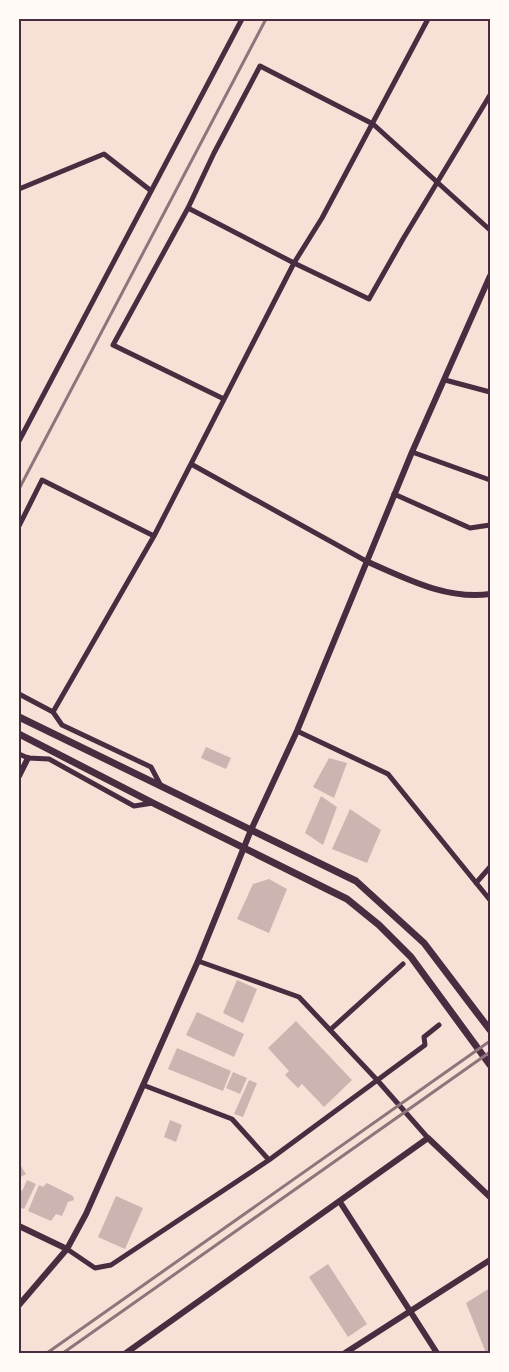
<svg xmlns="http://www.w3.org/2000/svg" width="509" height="1372" font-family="'Alegreya Sans',sans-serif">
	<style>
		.building { fill: #ccb4b1 }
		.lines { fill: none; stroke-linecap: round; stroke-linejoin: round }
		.minor { stroke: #4a2c40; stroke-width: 5 }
		.tertiary { stroke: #4a2c40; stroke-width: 6 }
		.secondary { stroke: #4a2c40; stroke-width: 7 }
		.rail { stroke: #8f747c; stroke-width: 3 }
		.neatline { fill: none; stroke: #4a2c40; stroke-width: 2 }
	</style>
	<rect width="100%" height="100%" fill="#f7e1d7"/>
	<!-- building -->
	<path class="building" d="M206,747l25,11 -5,11 -25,-11z
		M329,758l18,5 -13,35 -21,-11z
		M321,796l16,11 -14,38 -18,-12z
		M350,809l31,21 -14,33 -35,-14z
		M269,879l18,10 -18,44 -32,-14 16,-35z
		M237,980l20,9 -14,34 -20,-10z
		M197,1012l47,22 -10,23 -48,-22z
		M296,1021l56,59 -28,27 -22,-23 -4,4 -13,-13 4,-4 -21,-23z
		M177,1048l54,23 -8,20 -55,-22z
		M233,1072l14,6 -7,16 -14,-6z
		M249,1080l8,3 -14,34 -9,-3z
		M170,1120l12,5 -6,17 -12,-5z
		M19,1163l7,11 -7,4z
		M27,1180l9,4 -12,25 -5,-2v-18l3,2z
		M47,1183l26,13 1,4 -6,2 -6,14 -6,-2 -5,7 -23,-10 11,-26 4,2z
		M116,1196l27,12 -18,41 -27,-12z
		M328,1264l39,60 -19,13 -39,-60z
		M490,1288v65h-4l-20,-50z"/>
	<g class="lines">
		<!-- minor -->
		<path class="minor" d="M19,189l85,-35 46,36
			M188,208l106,55 75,36 34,-60 87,-144
			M445,380l45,12
			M224,399l-111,-54 75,-137 26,-55 46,-87 113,58 117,106
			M19,441l223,-422
			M412,452l78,28
			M191,464l175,97
			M394,494l76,34 20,-3
			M19,526l23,-46 112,56
			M19,694l34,18 9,13 89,42 10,19
			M53,712l101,-176 140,-273 28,-45 106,-199
			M297,731l91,43 102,126
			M19,754l9,4 21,1 85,47 19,-3
			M476,883l14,-16
			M198,961l101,36 79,84 50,57
			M330,1030l73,-66
			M143,1085l89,34 37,41
			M67,1249l28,19 16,-3 158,-105 156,-115 -1,-8 15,-12"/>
		<!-- tertiary -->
		<path class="tertiary" d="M366,561c39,17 80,39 124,33
			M19,776l9,-18
			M340,1202l97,151
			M19,1226l48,23
			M19,1305l48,-56 19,-35 112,-253 53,-131 46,-99 115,-279 78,-176
			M126,1353l302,-215 62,59
			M345,1353l145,-93"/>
		<!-- secondary -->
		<path class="secondary" d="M19,717l337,164 68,62 66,87
			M19,734l134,69 194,96 32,26 32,32 79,108"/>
		<!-- rail -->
		<path class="rail" d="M19,489l247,-470
			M47,1353l443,-312
			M63,1353l427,-301"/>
	</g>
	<!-- border -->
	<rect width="509" height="1372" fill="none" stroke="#fffaf5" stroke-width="40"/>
	<rect x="20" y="20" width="469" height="1332" class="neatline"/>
</svg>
